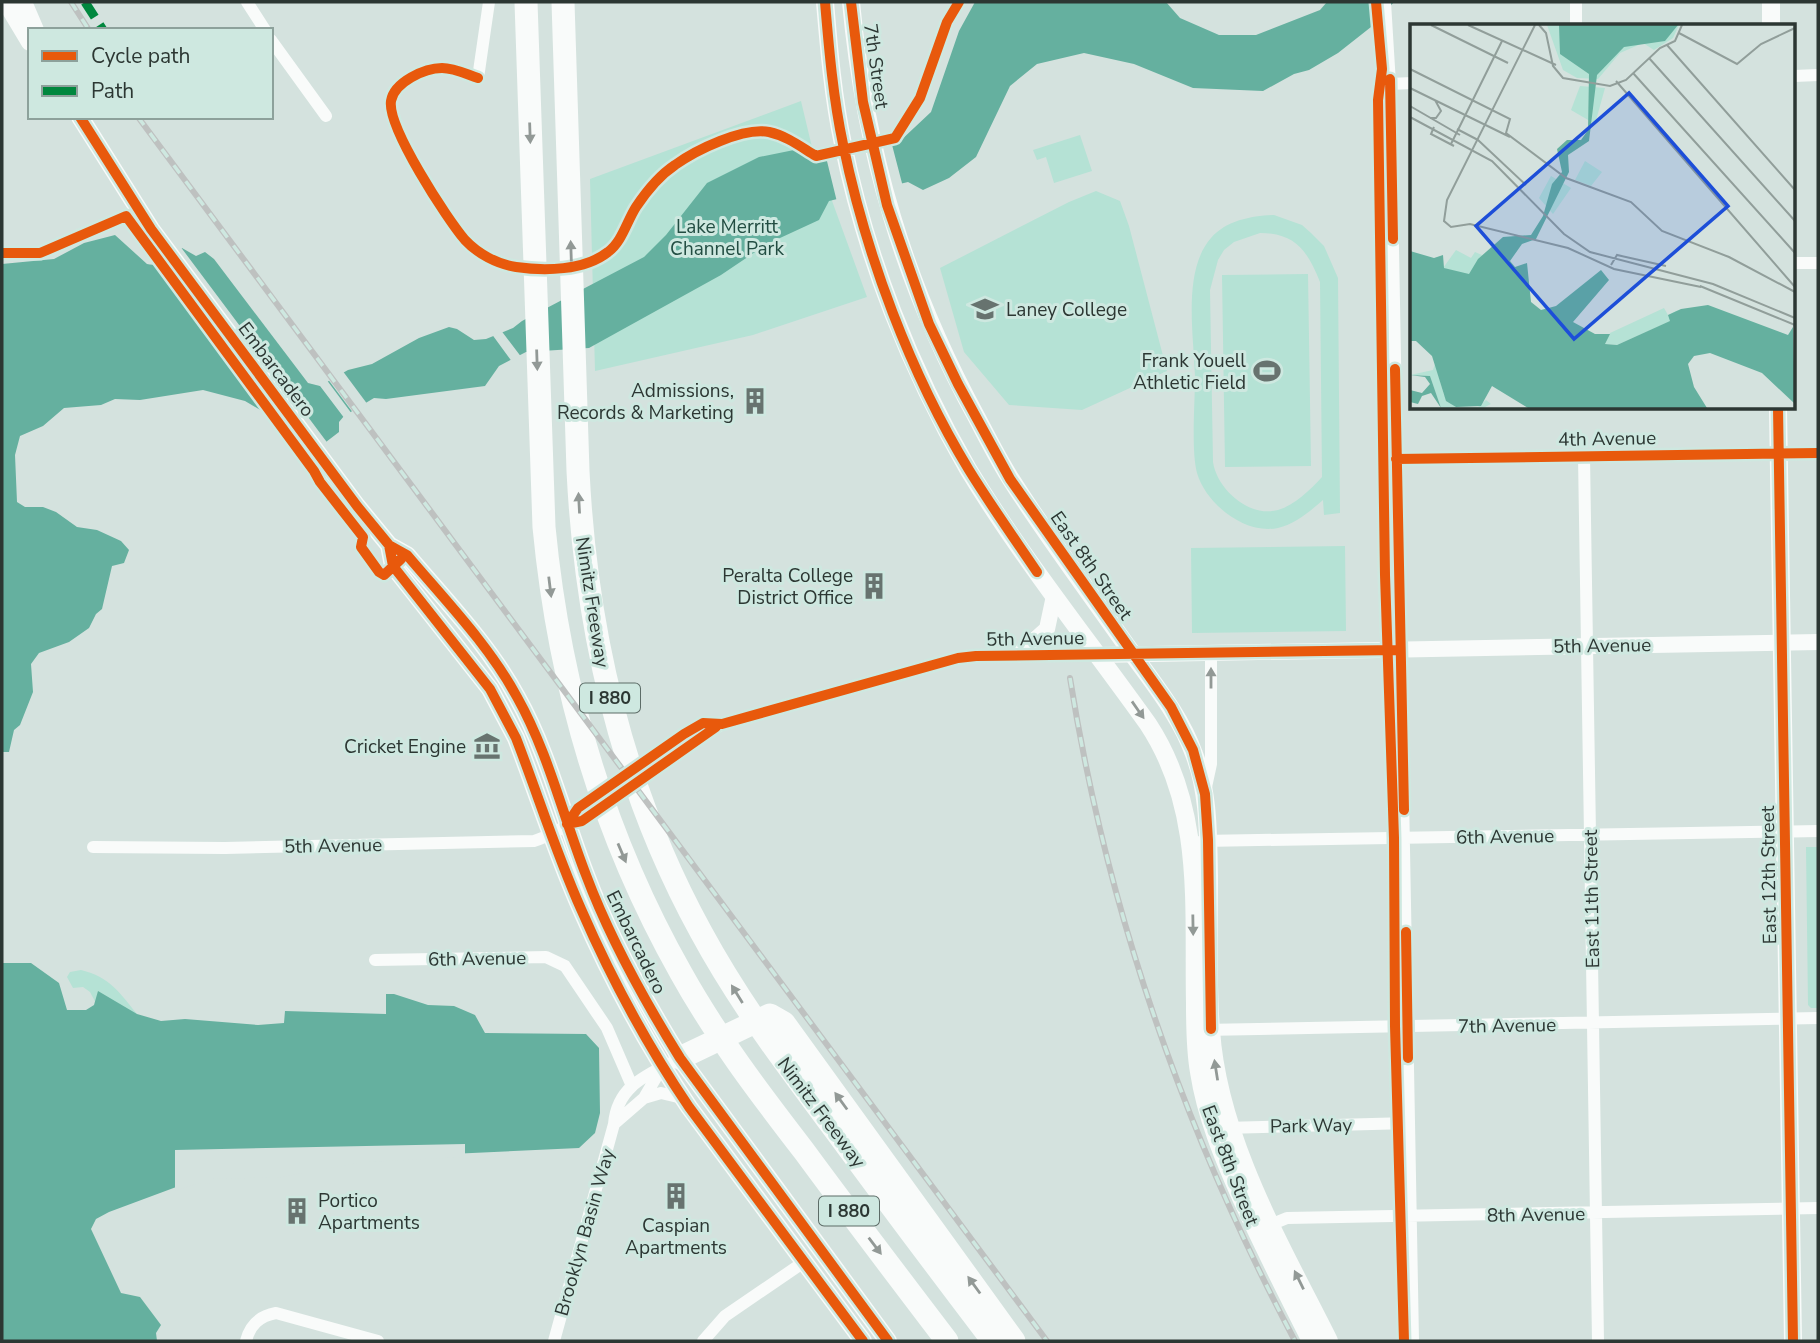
<svg xmlns="http://www.w3.org/2000/svg" width="1820" height="1343" font-family="'Nunito Sans',sans-serif">
	<style>
		.green { fill: #b5e2d5; fill-rule: evenodd }
		.water { fill: #65b09f }
		.pier { fill: #d4e2de }
		.lines { fill: none; stroke-linecap: round; stroke-linejoin: round }
		.minor { stroke: #f9fbfa; stroke-width: 12 }
		.tertiary { stroke: #f9fbfa; stroke-width: 16 }
		.secondary { stroke: #f9fbfa; stroke-width: 18 }
		.motorway { stroke: #f9fbfa; stroke-width: 23 }
		.rail-casing { stroke: #bec1c0; stroke-width: 6 }
		.rail { stroke: #cee8e0; stroke-width: 3.5; stroke-dasharray: 10; stroke-linecap: butt }
		.quiet { stroke: #00873e; stroke-width: 9; stroke-dasharray: 18 9; stroke-linecap: butt }
		.cycleway-casing { stroke: #cee8e0; stroke-width: 15 }
		.cycleway { stroke: #e8590c; stroke-width: 10 }
		.oneway { fill: #929996 }
		.labels { text-anchor: middle; stroke-width: 6; stroke-linejoin: round; paint-order: stroke }
		.shield { fill: #cee8e0; stroke: #5d6c67; stroke-width: 2 }
		.shield-label { font-size: 18px; font-weight: bold; fill: #2c3733 }
		.street-label { font-size: 19px; fill: #2c3733; stroke: #cee8e0 }
		.park-label { font-size: 19px; fill: #224d42; stroke: #cee8e0 }
		.poi-label { font-size: 19px; fill: #2c3733; stroke: #cee8e0; text-anchor: end }
		.inset-road { fill: none; stroke: #919e9a; stroke-width: 2 }
		.view { fill: #1d4ed8; fill-opacity: 0.15; stroke: #1d4ed8; stroke-width: 3.5 }
		.inset-edge { fill: none; stroke: #2c3733; stroke-width: 3.5 }
	</style>
	<rect width="100%" height="100%" fill="#d4e2de"/>
	<!-- green -->
	<path class="green" d="M801,101l10,42 56,154 -114,38 -158,36 -5,-192z
		M1080,135l12,36 -38,12 -8,-26 -9,3 -4,-10z
		M1096,191l24,10 9,25 38,145 -85,39 -73,-5 -45,-53 -24,-84 129,-66z
		M1274,215l28,10 9,8 13,13 14,32 2,235 -16,2 -1,-15c-13,11 -27,24 -45,28 -33,7 -72,-24 -81,-55 -6,-23 -2,-70 -2,-96 -1,-41 -13,-106 16,-139 16,-18 41,-22 63,-23zM1260,233c36,0 48,19 60,49l2,195c-12,13 -27,28 -44,33 -29,8 -61,-21 -65,-48l-3,-172 8,-30 6,-10 10,-8z
		M1308,274l3,192 -86,1 -3,-192z
		M1345,546l1,85 -154,2 -1,-85z
		M1806,847h12v161h-7l-3,-3z
		M81,970c29,7 38,22 56,44l-39,-7 -8,-15 -7,-5 -10,1 -6,-11 3,-5z"/>
	<!-- water -->
	<path class="water" d="M975,2h191l14,16 39,17h37l64,-25 7,-8h67l-23,25 -33,26 -29,17 -15,4 -31,17 -70,-3 -59,-24 -50,-11 -47,11 -27,22 -34,71 -27,21 -26,12 -15,-8 -79,19 -10,19 -52,24 -46,31 -132,73 -63,4 -27,14 -14,20 -99,13 -12,-1 -30,18 -5,6v10l-13,10 -64,-31 -17,-10 -42,-11 -63,10 -25,-1 -14,6 -37,3 -21,18 -23,10 -5,19 2,47 8,5h18l13,5 21,15 20,3 24,11 8,9 -5,13 -12,3 -10,43 -6,5 -7,14 -20,14 -30,11 -8,11 2,28 -13,33 -6,5 -5,22h-7v-488l52,-5 30,-16 31,-8 32,29c14,4 25,-8 35,-16l14,8 9,-4 9,7 94,124 12,3 28,-16 24,-6 47,-26 30,-11 8,2 17,11 12,-1 27,-11 9,-7 122,-64 22,-22 41,-52 52,-26 35,-7 26,12 78,-19 33,-31 28,-81z
		M2,963h29l28,20 8,27h19l8,-5 4,-14 39,23 24,7 24,-2 73,6 26,-2 1,-12 101,3v-20h8l34,11 26,1 21,9 10,18 101,1 13,14 1,65 -5,20 -16,15 -215,10 -169,22 -86,32 -13,7 -5,10 30,64 19,4 21,28 -5,8 1,8h-155z"/>
	<!-- pier -->
	<path class="pier" d="M891,141l12,46 -66,15 -11,-45z
		M180,246l149,199h-4l-52,-24 -118,-159z
		M500,329l22,29 -9,5 -22,-30z
		M342,370l26,35 -14,9 -27,-36z
		M326,379l26,35 -7,5 -28,-37z
		M465,1144v13l-101,5 -38,7h-22l-1,4 -20,4 -72,2 -1,4 -14,1 -21,7v-41z"/>
	<g class="lines">
		<!-- minor -->
		<path class="minor" d="M247,2l18,28
			M1385,2l5,82 23,1257
			M1576,2v24
			M271,40l55,76
			M1794,76l24,-1
			M478,78l11,-76
			M1390,84l22,-1
			M1794,263h24
			M1584,456l14,885
			M1396,459l422,-6
			M1206,787l5,-23v-112
			M567,824l11,-16 106,-74 19,-11 19,1 236,-66 18,-2 122,-1
			M1202,841l616,-10
			M93,847l132,1 309,-7c18,-5 30,-17 48,-20l140,-97
			M375,960l171,-3 19,9 42,62 25,58
			M1203,1030l615,-12
			M644,1098l17,-5 21,5
			M614,1124l30,-26 17,-29
			M1224,1128l185,-5
			M1263,1228l24,-10 531,-10
			M246,1341c4,-16 13,-25 30,-28l102,28
			M554,1341l60,-217c3,-34 26,-46 54,-60
			M703,1341l22,-25 79,-54"/>
		<!-- tertiary -->
		<path class="tertiary" d="M1018,655l29,-26 7,-33
			M1098,655l720,-13"/>
		<!-- secondary -->
		<path class="secondary" d="M6,2l24,40
			M23,2l12,28
			M825,2c4,47 8,95 18,142 23,113 67,225 125,325 54,89 120,171 180,255 56,85 45,182 47,279 0,23 0,46 4,69 7,45 24,85 42,126 22,48 46,96 70,143
			M851,2c14,150 53,283 126,416 11,21 22,43 35,63 37,58 78,112 117,168 24,34 51,66 65,105 15,39 14,81 15,122 0,51 -2,103 2,154 7,108 70,215 118,311
			M1771,26v-24
			M80,117l71,112 206,277 32,39 18,10c38,45 82,90 110,142 31,55 46,119 69,178 24,64 58,125 94,183l208,283
			M1778,408l15,933
			M389,545l4,21 97,123 26,49c22,57 40,115 65,171 30,69 66,136 108,198l174,234"/>
		<!-- motorway -->
		<path class="motorway" d="M526,2l18,525c15,157 59,308 137,446 35,63 79,121 123,178 47,64 95,127 143,190
			M563,2l15,469c8,161 45,319 123,461 40,74 90,139 140,206 50,68 101,136 152,203
			M680,1058l90,-43 14,8 230,318"/>
		<defs>
			<path id="rail" d="M71,2l18,28
				M138,117l909,1224
				M1070,678c37,233 115,455 225,663"/>
		</defs>
		<!-- rail casing -->
		<use href="#rail" class="rail-casing"/>
		<!-- rail -->
		<use href="#rail" class="rail"/>
		<!-- quiet -->
		<path class="quiet" d="M85,2l18,28"/>
		<defs>
			<path id="cycleway" d="M825,2c4,47 8,95 18,142 23,111 67,229 126,326 21,34 45,68 68,102
				M851,2l12,100 24,103 42,119 29,60 52,95 161,228 22,43 12,44 3,46 3,189
				M1376,2l6,67 -4,31 7,475 9,263 1,188 9,315
				M478,78c-12,-4 -24,-10 -36,-10 -17,0 -48,14 -51,33 -4,26 56,118 74,139 13,14 32,24 51,27 28,4 68,4 92,-15 14,-10 19,-31 28,-45 10,-15 24,-32 39,-42 21,-15 68,-38 94,-33 18,4 32,15 47,24l79,-18 25,-40 27,-76 12,-20
				M1390,79l3,160
				M80,117l71,112 206,277 32,39 18,10c38,45 82,90 110,142 31,55 46,119 69,178 24,64 58,125 94,183l208,283
				M2,253h38l86,-37 188,255 6,11 43,55 -2,10 18,25 5,3 17,-16
				M1395,369l9,441
				M1778,408l15,933
				M1396,459l422,-6
				M389,545l4,21 97,123 26,49c22,57 40,115 65,171 30,69 66,136 108,198l174,234
				M567,824l11,-16 106,-74 19,-11 19,1 236,-66 18,-2 420,-6
				M567,824l15,-3 134,-94
				M1406,932l2,126"/>
		</defs>
		<!-- cycleway casing -->
		<use href="#cycleway" class="cycleway-casing"/>
		<!-- cycleway -->
		<use href="#cycleway" class="cycleway"/>
	</g>
	<!-- one-way arrows -->
	<defs><path id="oneway-solid" d="M-6-.8H1V-3.2L6.5 0L1 3.2V.8H-6Z" transform="scale(1.75)"/></defs>
	<g class="oneway">
		<use href="#oneway-solid" transform="translate(530 133) rotate(88)"/>
		<use href="#oneway-solid" transform="translate(571 251) rotate(-92)"/>
		<use href="#oneway-solid" transform="translate(537 360) rotate(88)"/>
		<use href="#oneway-solid" transform="translate(579 503) rotate(-93)"/>
		<use href="#oneway-solid" transform="translate(550 587) rotate(83)"/>
		<use href="#oneway-solid" transform="translate(1211 678) rotate(-90)"/>
		<use href="#oneway-solid" transform="translate(1138 710) rotate(55)"/>
		<use href="#oneway-solid" transform="translate(622 853) rotate(67)"/>
		<use href="#oneway-solid" transform="translate(1193 925) rotate(89)"/>
		<use href="#oneway-solid" transform="translate(737 994) rotate(-122)"/>
		<use href="#oneway-solid" transform="translate(1216 1070) rotate(-99)"/>
		<use href="#oneway-solid" transform="translate(841 1101) rotate(-126)"/>
		<use href="#oneway-solid" transform="translate(875 1246) rotate(53)"/>
		<use href="#oneway-solid" transform="translate(1299 1280) rotate(-116)"/>
		<use href="#oneway-solid" transform="translate(974 1285) rotate(-126)"/>
	</g>
	<!-- icons -->
	<defs>
		<symbol id="university-bare" viewBox="-9 -9 18 18"><path d="M0-5L7-2L0 1L-7-2ZM-4 1L0 2.5L4 1V4Q0 6-4 4Z" fill="#67736f" stroke="#cee8e0" stroke-width="2.5" paint-order="stroke"/></symbol>
		<symbol id="stadium-bare" viewBox="-9 -9 18 18"><path d="M0-5a6.5 5 0 1 0 0 10a6.5 5 0 1 0 0-10ZM-3.5-1.8h7v3.6h-7Z" fill="#67736f" stroke="#cee8e0" stroke-width="2.5" paint-order="stroke"/></symbol>
		<symbol id="building-bare" viewBox="-9 -9 18 18"><path d="M-4-6H4V6H1V3H-1V6H-4ZM-2.5-4.3h1.7v1.8h-1.7ZM.8-4.3h1.7v1.8H.8ZM-2.5-1h1.7V.8h-1.7ZM.8-1h1.7V.8H.8Z" fill="#67736f" stroke="#cee8e0" stroke-width="2.5" paint-order="stroke"/></symbol>
		<symbol id="museum-bare" viewBox="-9 -9 18 18"><path d="M0-6L6-3V-2H-6V-3ZM-5-1h2V3h-2ZM-1-1h2V3h-2ZM3-1h2V3H3ZM-6 4H6V6H-6Z" fill="#67736f" stroke="#cee8e0" stroke-width="2.5" paint-order="stroke"/></symbol>
	</defs>
	<g fill-rule="evenodd">
		<use href="#university-bare" x="966" y="290" width="38" height="38"/>
		<use href="#stadium-bare" x="1248" y="352" width="38" height="38"/>
		<use href="#building-bare" x="736" y="382" width="38" height="38"/>
		<use href="#building-bare" x="855" y="567" width="38" height="38"/>
		<use href="#museum-bare" x="468" y="727" width="38" height="38"/>
		<use href="#building-bare" x="657" y="1177" width="38" height="38"/>
		<use href="#building-bare" x="278" y="1192" width="38" height="38"/>
	</g>
	<g class="labels">
		<!-- shield labels -->
		<g class="shield">
			<rect x="580" y="683.5" width="60" height="29" rx="5"/>
			<rect x="819" y="1196.5" width="60" height="29" rx="5"/>
		</g>
		<g class="shield-label">
			<text x="610" y="704">I 880</text>
			<text x="849" y="1217">I 880</text>
		</g>
		<!-- street labels -->
		<g class="street-label">
			<text transform="translate(877 66) rotate(82)" y="7">7th Street</text>
			<text transform="translate(277 369) rotate(53)" y="7">Embarcadero</text>
			<text transform="translate(1607 438) rotate(-1)" y="7">4th Avenue</text>
			<text transform="translate(1092 565) rotate(55)" y="7">East 8th Street</text>
			<text transform="translate(593 602) rotate(81)" y="7">Nimitz Freeway</text>
			<text transform="translate(1035 638) rotate(-1)" y="7">5th Avenue</text>
			<text transform="translate(1602 645) rotate(-1)" y="7">5th Avenue</text>
			<text transform="translate(1505 836) rotate(-1)" y="7">6th Avenue</text>
			<text transform="translate(333 845) rotate(-1)" y="7">5th Avenue</text>
			<text transform="translate(1768 875) rotate(-91)" y="7">East 12th Street</text>
			<text transform="translate(1591 899) rotate(-91)" y="7">East 11th Street</text>
			<text transform="translate(637 942) rotate(64)" y="7">Embarcadero</text>
			<text transform="translate(477 958) rotate(-1)" y="7">6th Avenue</text>
			<text transform="translate(1507 1025) rotate(-1)" y="7">7th Avenue</text>
			<text transform="translate(822 1112) rotate(53)" y="7">Nimitz Freeway</text>
			<text transform="translate(1311 1125) rotate(-1)" y="7">Park Way</text>
			<text transform="translate(1231 1165) rotate(69)" y="7">East 8th Street</text>
			<text transform="translate(1536 1214) rotate(-1)" y="7">8th Avenue</text>
			<text transform="translate(584 1232) rotate(-74)" y="7">Brooklyn Basin Way</text>
		</g>
		<!-- park labels -->
		<g class="park-label">
			<text x="727" y="233">Lake Merritt<tspan x="727" dy="22">Channel Park</tspan></text>
		</g>
		<!-- poi labels -->
		<g class="poi-label">
			<text x="1006" y="316" text-anchor="start">Laney College</text>
			<text x="1246" y="367">Frank Youell<tspan x="1246" dy="22">Athletic Field</tspan></text>
			<text x="734" y="397">Admissions,<tspan x="734" dy="22">Records &amp; Marketing</tspan></text>
			<text x="853" y="582">Peralta College<tspan x="853" dy="22">District Office</tspan></text>
			<text x="466" y="753">Cricket Engine</text>
			<text x="318" y="1207" text-anchor="start">Portico<tspan x="318" dy="22">Apartments</tspan></text>
			<text x="676" y="1232" text-anchor="middle">Caspian<tspan x="676" dy="22">Apartments</tspan></text>
		</g>
	</g>
	<!-- overview -->
	<g transform="translate(1410 24)">
		<rect width="385" height="385" fill="#d4e2de"/>
		<path d="M137,1h132l-6,13 -19,12 -11,-7 -23,10 -22,26 -21,-1 -14,-8zM170,62l25,2 -10,36 -24,-14zM175,137l17,11 -11,14 -16,-6zM141,152l20,12 -18,26 -14,-16zM46,226l15,8 4,-6 7,3 -13,20 -26,-7zM254,284l4,7 10,-5 -7,11 -54,24 -12,-1 5,-11zM25,340l9,31 12,12h22l8,-7 5,4 -8,4h-42l-11,-32 -20,-1 23,-5z" fill="#b5e2d5"/>
		<path d="M149,1h119l-13,16 -41,6 -27,28 -8,66 -21,14 1,17 -33,67 -14,5 -12,17 5,6 12,-4 4,39 10,8 15,-4 45,-36 8,10 -36,42 22,12h15l-5,10 12,1 53,-24 -2,-6 13,-6 27,-4 80,30 5,-8 2,77 -33,-31 -52,-20 -16,3 -6,8 6,23 13,21h-179l-36,-22 -11,20 -25,1 -10,-6 -14,-45 -16,-15h-6v-90l24,7 9,-3 1,13 25,6 9,-15 25,-22 28,-2 12,-19 9,-32 10,-12 -5,-23 10,-9h14l7,-10 1,-56 -29,-20zM0,351l20,1 11,32 -10,-15 -9,3 -4,8 -8,-2v-12l12,3 8,-9 -5,-7z" fill="#65b09f"/>
		<path class="inset-road" d="M21,1l77,38M58,1l88,40M125,1l-88,175 -3,21 7,6 19,-3 98,24 46,21 87,18M129,1l7,8 7,33 10,12 47,8 16,-6 34,-32 15,-7 7,-16M269,9l58,31 24,-20 34,-16M257,21l128,145M239,34l146,163M0,45l100,50 -4,14 60,45 65,24 31,29 67,26 66,35M223,49l162,180M206,57l179,206M0,64l100,49M0,82l50,29M0,93l82,44 72,73 26,18 123,32 82,34M20,94h6l5,-7 -6,-11M24,103l-3,7 23,12M47,105l21,11M68,116l48,45M41,120l51,-103M201,241l6,-10 49,11M290,262l95,39"/>
		<path class="view" d="M219,69l99,113 -154,133 -98,-113z"/>
		<rect width="385" height="385" class="inset-edge"/>
	</g>
	<!-- border -->
	<rect width="1820" height="1343" fill="none" stroke="#2c3733" stroke-width="7"/>
	<!-- legend -->
	<rect x="28" y="28" width="245" height="91" fill="#cee8e0" stroke="#8da19b" stroke-width="2"/>
	<rect x="42" y="51" width="35" height="10" fill="#e8590c" stroke="#8da19b" stroke-width="2"/>
	<text x="91" y="63" font-size="21" fill="#2c3733">Cycle path</text>
	<rect x="42" y="86" width="35" height="10" fill="#00873e" stroke="#8da19b" stroke-width="2"/>
	<text x="91" y="98" font-size="21" fill="#2c3733">Path</text>
</svg>
